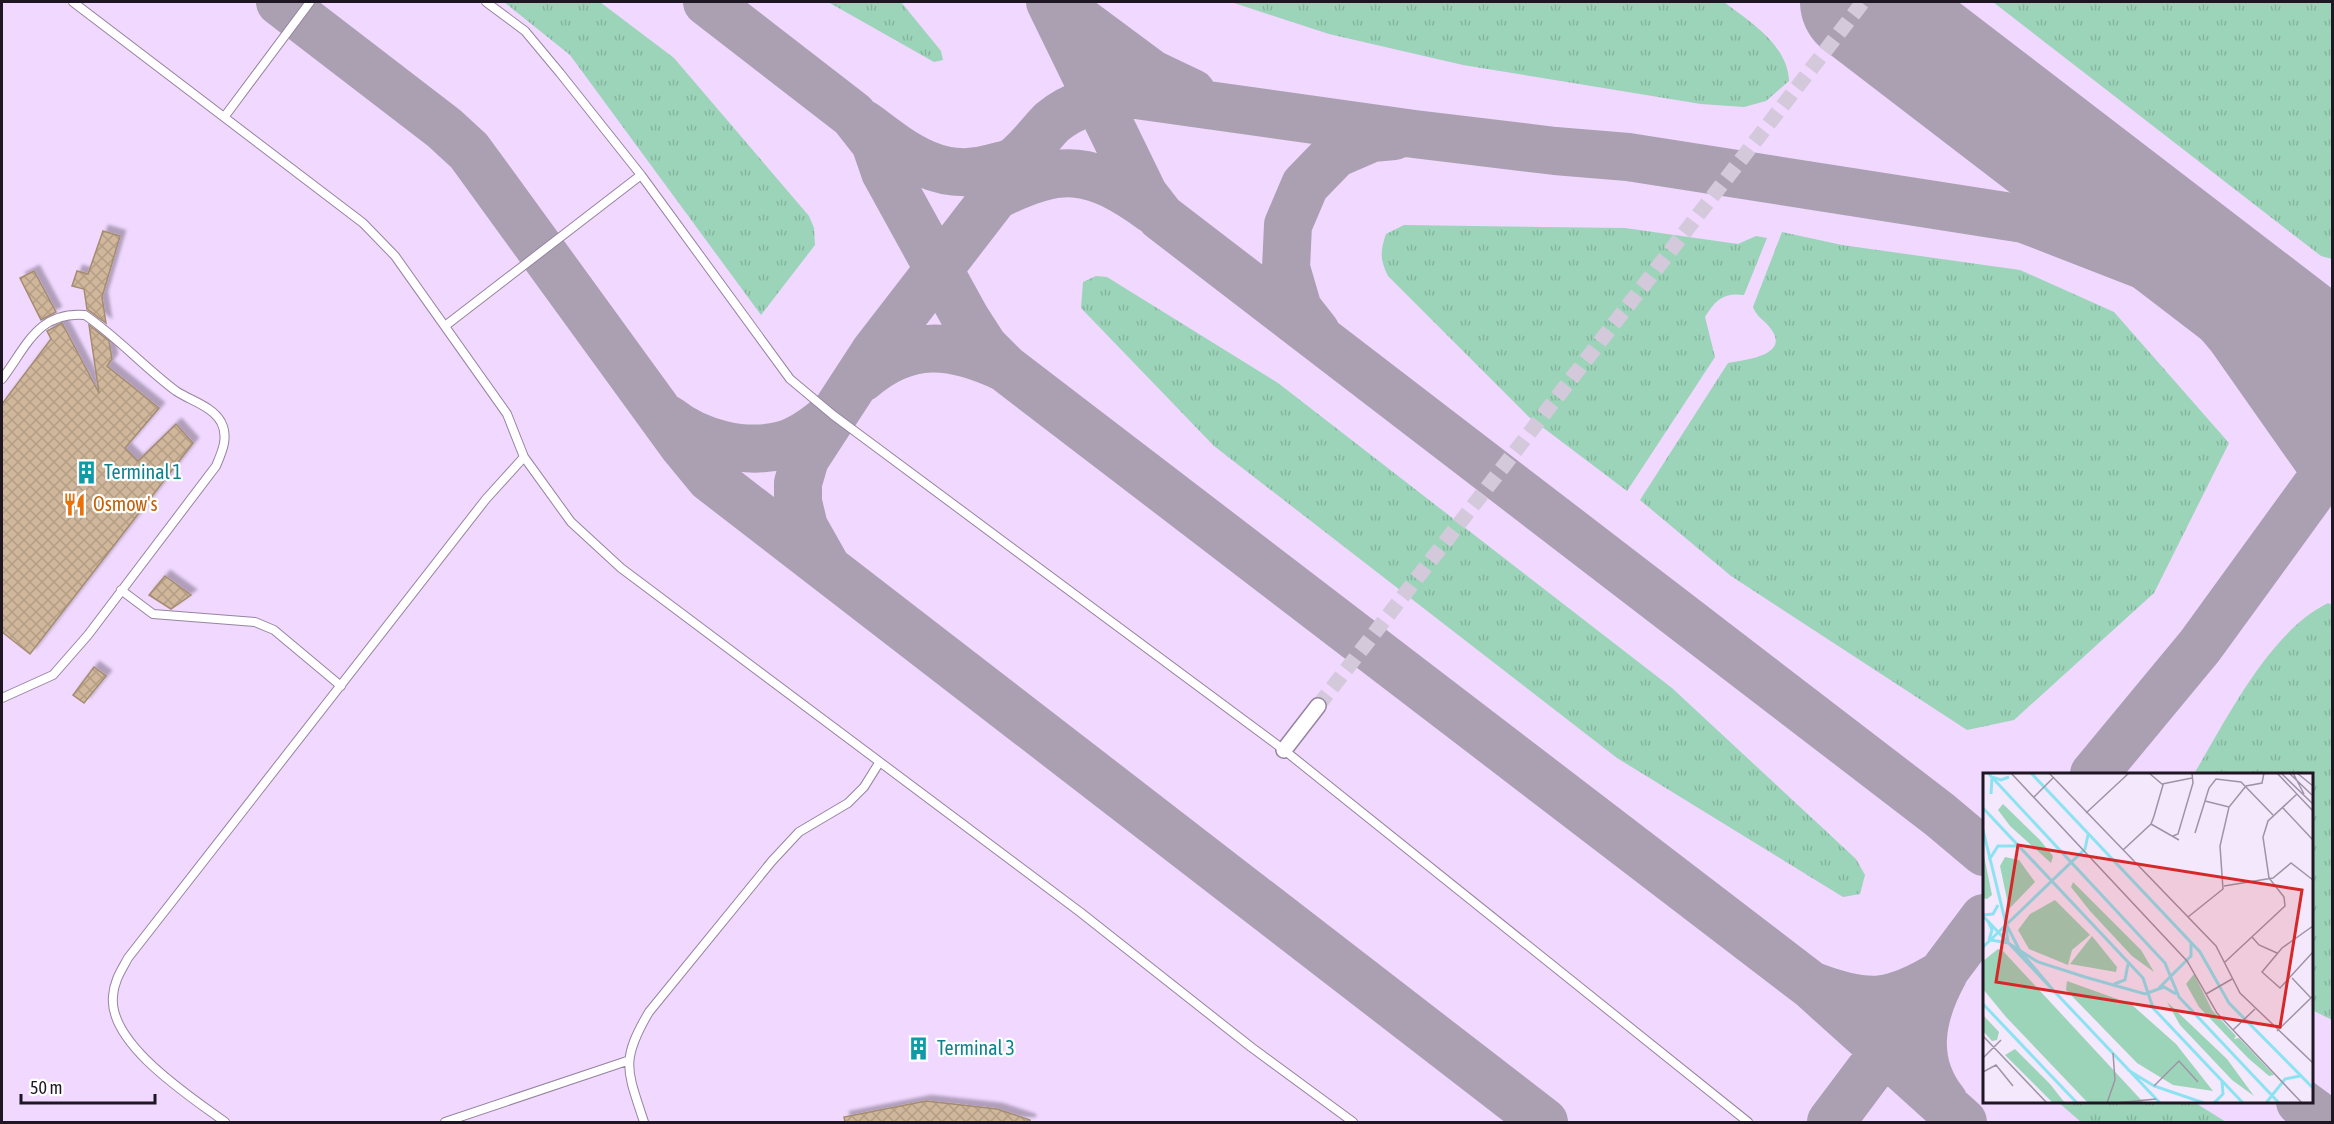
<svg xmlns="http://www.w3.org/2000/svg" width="2334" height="1124" font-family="'Asap Condensed',sans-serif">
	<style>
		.built { fill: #f0d8ff; fill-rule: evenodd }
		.grass { fill: url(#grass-tufts) }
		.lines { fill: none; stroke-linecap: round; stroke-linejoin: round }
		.taxiway { stroke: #aba0b2; stroke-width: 48 }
		.runway { stroke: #aba0b2; stroke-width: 120 }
		.building { fill: url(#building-cross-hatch); stroke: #a48c71; stroke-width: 1.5; filter: url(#shadow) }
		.minor-tunnel { stroke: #d4c9db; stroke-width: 15; stroke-dasharray: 15 8; stroke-linecap: butt }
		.service-casing { stroke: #9684a1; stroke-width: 10 }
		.minor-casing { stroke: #9684a1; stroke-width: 18 }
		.service { stroke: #fff; stroke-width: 8 }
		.minor { stroke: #fff; stroke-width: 15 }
		.labels { text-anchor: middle; stroke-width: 4.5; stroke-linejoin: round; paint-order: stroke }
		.culture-label { font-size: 20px; fill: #0d838f; stroke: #fff; text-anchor: start }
		.food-label { font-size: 20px; fill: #c56008; stroke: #fff; text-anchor: start }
		.inset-river { fill: none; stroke: #8be3f1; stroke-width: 3 }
		.inset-road { fill: none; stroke: #9e94a5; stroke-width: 1.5 }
		.view { fill: #d62828; fill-opacity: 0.15; stroke: #d62828; stroke-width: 3 }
		.inset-edge { fill: none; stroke: #1e1723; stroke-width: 3 }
	</style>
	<defs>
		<pattern id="grass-tufts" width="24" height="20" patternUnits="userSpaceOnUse" patternTransform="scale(1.5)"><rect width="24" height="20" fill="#9cd4b9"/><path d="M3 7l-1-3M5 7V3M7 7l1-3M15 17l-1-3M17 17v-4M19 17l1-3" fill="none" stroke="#86b59f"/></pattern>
		<pattern id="building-cross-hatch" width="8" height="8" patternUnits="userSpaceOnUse" patternTransform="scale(1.5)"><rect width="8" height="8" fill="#d0b79b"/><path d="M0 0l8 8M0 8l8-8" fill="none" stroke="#b29d85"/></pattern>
		<filter id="shadow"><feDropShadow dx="5.5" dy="-5.5" stdDeviation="1.5" flood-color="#0004"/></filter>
	</defs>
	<rect width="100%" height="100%" fill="#f4e8fc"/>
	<!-- built -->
	<path class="built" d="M2,2h2330v1120h-2330zM1984,774h328v328h-328z"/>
	<!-- grass -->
	<path class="grass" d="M504,2h96l74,56 135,158 5,12 1,17 -54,70 -191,-260z
		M828,2h73l40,49 2,9 -9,2z
		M1231,2h493c26,20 64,43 65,79l-23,20 -22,6 -43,-3 -238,-39 -134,-31z
		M1993,2h339v257l-11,-3z
		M1404,225l221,3 113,16 18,-8 11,2 -23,57c-20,-3 -29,5 -39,22l10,40 -88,134 -98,-74 -141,-141c-8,-16 -8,-25 -2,-42z
		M1782,232l60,13 178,25 94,42 115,131 -75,150 -140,127 -47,10 -236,-154 -91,-76 88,-137c15,-3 63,-7 43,-34 -6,-9 -14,-11 -18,-22z
		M1096,276l11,1 171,106 394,305 184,171 9,16 -5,19 -17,3 -226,-139 -403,-312 -133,-138 2,-26z
		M2328,603l4,2v415l-20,-10v-236h-118c32,-54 76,-143 134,-171z
		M2058,1102h136l32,20h-145z"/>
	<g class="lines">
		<!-- taxiway -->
		<path class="taxiway" d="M280,2l164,126 25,23 213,293 28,34 834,644
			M707,2l146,113 22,28 10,29 81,147 18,28 21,21 807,618 151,136
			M1050,2l94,193 17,22 779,598 44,37
			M1055,2l97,72 40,19
			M1872,11l239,196 73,74 46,55 102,145
			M864,124c38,29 76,60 128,44 8,-2 19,-4 25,-9 14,-11 23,-25 35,-37 23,-19 48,-24 77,-28l285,40 141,17 73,6 396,62 160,62 107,51
			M995,196c68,-34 97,-30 158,14
			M1316,332l-18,-23 -12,-41 2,-43 17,-40 30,-31 37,-16 22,-2
			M2332,348l-41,-16c25,29 37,48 41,87
			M862,378c47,-40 90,-35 143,-10
			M668,419c30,24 77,36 115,26 18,-5 34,-17 48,-29
			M826,566l-22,-39 -6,-25v-19l7,-24 69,-106 155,-201
			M2094,774l106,-128 114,-157 18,-22
			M1813,986c56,21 79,19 131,-13 -23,42 -33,88 0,129
			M2300,1102l27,20
			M1831,1122l153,-204"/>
		<!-- runway -->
		<path class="runway" d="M1860,2l472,362"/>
	</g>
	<!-- building -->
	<path class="building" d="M103,231l17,5 -18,61 4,26 -19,-14 -3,-20 -12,-3 5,-15 11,3z
		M34,271l22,41 -15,8 -21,-42z
		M62,323l37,70 -10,-68 20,16 3,18 -5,7 52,42 -34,40 13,13 38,-37 17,19 -163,211 -28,-22v-228l49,-65 -4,-8z
		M165,576l26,19 -20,14 -22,-14z
		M94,667l12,9 -22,27 -11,-8z
		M926,1101l71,8 33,11v2h-185l-1,-5z"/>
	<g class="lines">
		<!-- minor-tunnel -->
		<path class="minor-tunnel" d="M1318,706l545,-704"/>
		<defs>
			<path id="service" d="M73,2l290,221 32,33 112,158 17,43 47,65 50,46 459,344 171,135 102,75
				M486,2l39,29 35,42 81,102 149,204 43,36 451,335 464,372
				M225,116l85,-114
				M445,326l196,-151
				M2,379c25,-33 36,-68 83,-64 32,22 59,52 91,76 15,10 36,15 45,31 8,15 1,30 -5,44l-128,169 -35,40 -51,23
				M121,590l32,24 102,8 19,8 67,56
				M225,1122c-34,-25 -117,-78 -112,-126 1,-15 8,-25 15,-38l358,-459 38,-42
				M445,1122l182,-61
				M644,1122c-17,-52 -24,-61 5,-110l123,-151 27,-29 49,-29 16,-16 15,-24"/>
			<path id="minor" d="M1284,750l34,-44"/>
		</defs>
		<!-- service casing -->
		<use href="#service" class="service-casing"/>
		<!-- minor casing -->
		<use href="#minor" class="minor-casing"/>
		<!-- service -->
		<use href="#service" class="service"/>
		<!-- minor -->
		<use href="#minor" class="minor"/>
	</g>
	<!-- icons -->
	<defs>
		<symbol id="building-bare" viewBox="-9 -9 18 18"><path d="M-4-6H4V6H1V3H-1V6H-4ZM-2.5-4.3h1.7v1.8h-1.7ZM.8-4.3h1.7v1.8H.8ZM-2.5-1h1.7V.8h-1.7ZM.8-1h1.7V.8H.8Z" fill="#0f9aa8" stroke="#fff" stroke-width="2.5" paint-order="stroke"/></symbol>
		<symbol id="restaurant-bare" viewBox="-9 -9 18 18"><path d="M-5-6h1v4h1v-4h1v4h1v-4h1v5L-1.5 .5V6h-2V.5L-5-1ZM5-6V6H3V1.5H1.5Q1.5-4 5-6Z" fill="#e8710a" stroke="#fff" stroke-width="2.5" paint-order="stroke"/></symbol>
	</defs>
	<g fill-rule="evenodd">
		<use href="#building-bare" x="70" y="456" width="33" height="33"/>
		<use href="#restaurant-bare" x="58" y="488" width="33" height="33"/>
		<use href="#building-bare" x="902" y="1032" width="33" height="33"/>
	</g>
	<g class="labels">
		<!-- culture labels -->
		<g class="culture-label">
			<text x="104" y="479">Terminal 1</text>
			<text x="937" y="1055">Terminal 3</text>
		</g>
		<!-- food labels -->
		<g class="food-label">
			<text x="93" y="511">Osmow's</text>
		</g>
	</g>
	<!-- overview -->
	<g transform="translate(1983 773)">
		<rect width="330" height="330" fill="#f4e8fc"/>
		<path d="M20,31l36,35 14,17 -2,7 -41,-37 -12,-16zM0,78l9,44 -5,4 -4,-1zM22,84l14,3 16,22 -26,27 -9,-43zM90,109l68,68 13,22 -22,-16 -42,-45 -19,-24zM72,127l35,35 -18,15 -4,15 -39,-16 -11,-19 12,-16zM109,163l25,31 -1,5 -46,-8zM15,176l5,2 141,152h-56l-82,-86 -23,-28v-28zM211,201l18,36 24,26 -2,3 5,-1 35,37 -5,1 -21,-18 -49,-51 -13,-23zM84,208l64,23 45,40 37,47 -40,-6 -36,-22 -71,-73zM184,229l60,57 27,37 -22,-16 -52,-55zM0,242l16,17 -2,8 -5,1 -9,-10zM32,276l35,35 15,19h-12l-48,-48z" fill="#9cd4b9"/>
		<path class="inset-river" d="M5,0l177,190 14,34 100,106M48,0l169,179 29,51 84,85M8,21l1,-17 9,3 8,-3M0,35l160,170 10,30 90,95M0,57l23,94 14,27 33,39M6,87l9,-14h20M0,142l10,-1 5,-9M0,143l177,187M5,148l4,9 -3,10M8,167l17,3 -2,-16M25,170l30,19 47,15 60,17 19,-7 12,7M0,174l102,-98 3,-14M131,211l11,-4 3,-16M176,215l32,-32v-13M0,231l94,99M145,297l26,16 50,17M231,330l9,-9 -1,-13M283,330l19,-24 15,-3"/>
		<path class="inset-road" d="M28,0l176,188 30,52 85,90M66,0l167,173 24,47 73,70M294,0l36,38M298,0l32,31M306,0l23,22M310,0l11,21M314,0l16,13M179,11l30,-6M51,24l19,-19M222,28l24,6M299,34l31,33M103,40l43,-40M168,51l28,16M212,60l14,-45 7,-9 25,3 32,33M190,63l5,-2 15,-51 -1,-10M140,77l28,-26 3,-8 9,-31 -14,-12M241,113l49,-8 18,-15 22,17M205,144l35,-28 -3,-43 9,-39 17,-21 16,-3 2,-10M330,153l-31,22 -20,24 18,16 33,-36M269,164l7,8 18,8M242,189l60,-56 -1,-9 -15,-19 -6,-41 5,-16 29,-27M309,205l19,20M223,221l26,-15M250,257l22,-21M294,258l36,-35M0,263l64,67M0,285l18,-18M0,299l13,-7 17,21M171,313l25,-25 19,21M124,330l8,-23 -2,-27M132,330l41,-4"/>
		<path class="view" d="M35,72l284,45 -22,137 -284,-45z"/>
		<rect width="330" height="330" class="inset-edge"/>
	</g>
	<!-- border -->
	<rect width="2334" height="1124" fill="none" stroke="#1e1723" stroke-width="6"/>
	<!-- scale -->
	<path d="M21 1094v9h134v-9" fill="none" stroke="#1e1723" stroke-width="3"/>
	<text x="30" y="1094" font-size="18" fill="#1e1723" stroke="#ffffff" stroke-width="4.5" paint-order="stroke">50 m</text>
</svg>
